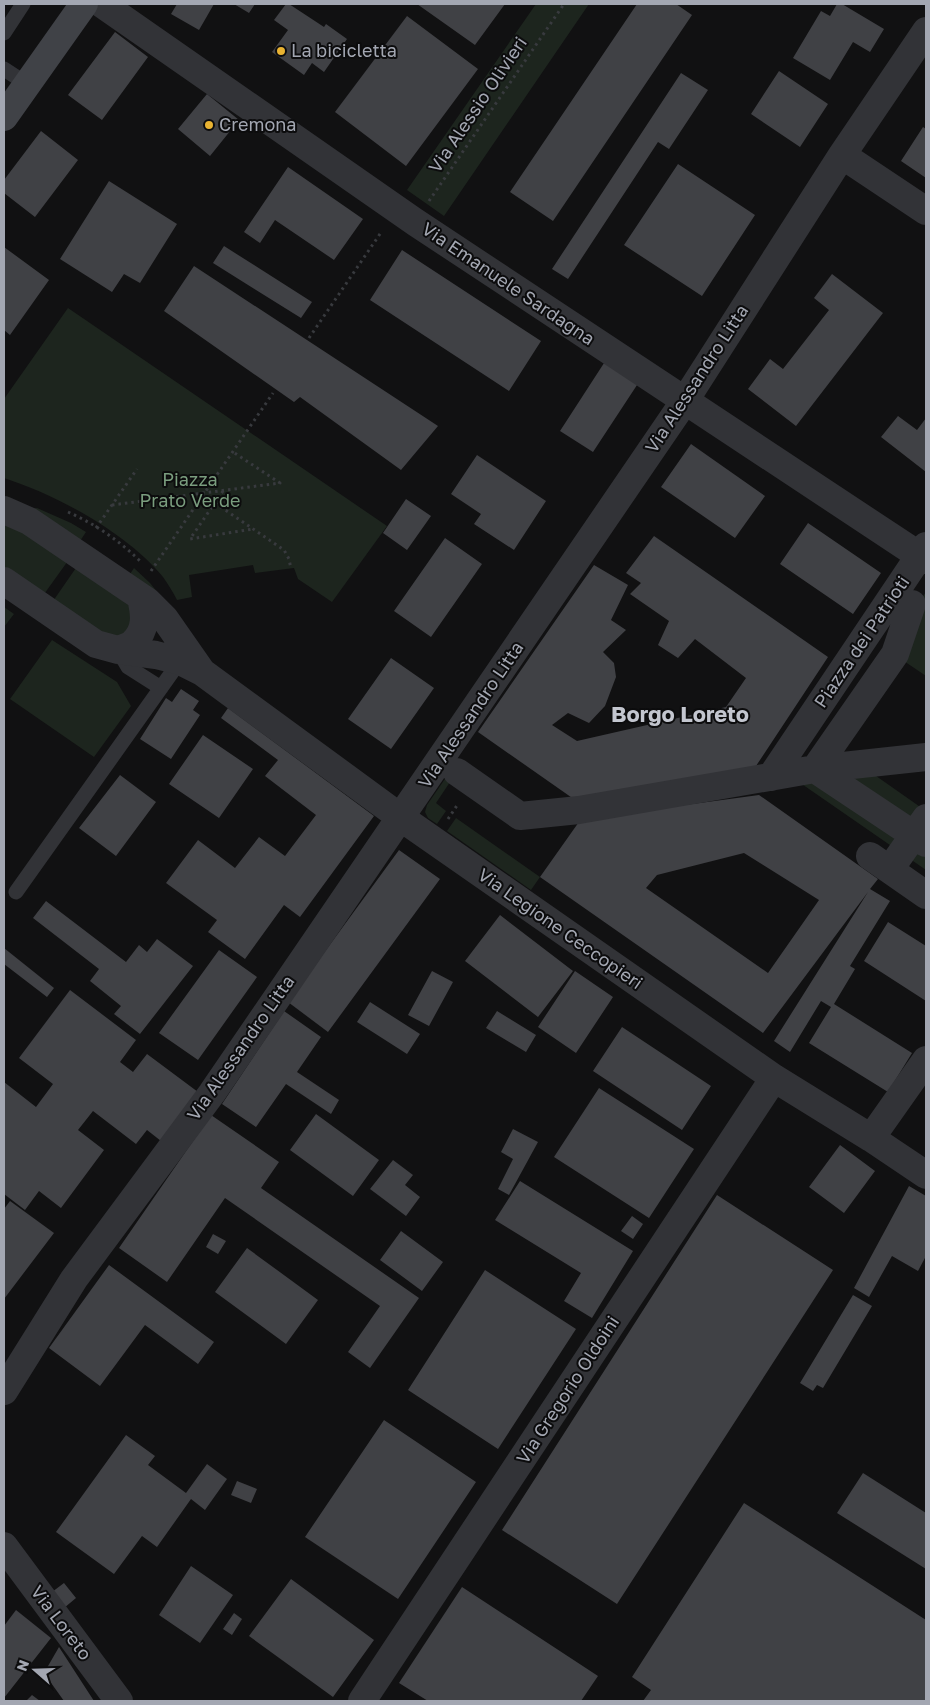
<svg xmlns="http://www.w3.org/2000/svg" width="930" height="1705" font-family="'Golos Text',sans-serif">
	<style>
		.green { fill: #1d251e }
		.building { fill: #404145; fill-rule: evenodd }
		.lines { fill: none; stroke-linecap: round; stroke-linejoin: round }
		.path { stroke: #383a3e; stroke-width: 3; stroke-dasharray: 2.5 4; stroke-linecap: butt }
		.lane { stroke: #323337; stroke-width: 15 }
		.street { stroke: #323337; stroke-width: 28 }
		.secondary { stroke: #404247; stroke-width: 28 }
		.poi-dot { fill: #e9b332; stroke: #0c0c0d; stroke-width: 2 }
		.labels { text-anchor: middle; stroke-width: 4; stroke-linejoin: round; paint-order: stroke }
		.poi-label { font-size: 18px; fill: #a3a7b2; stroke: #0c0c0d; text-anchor: start }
		.street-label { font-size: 18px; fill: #a3a7b2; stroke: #0c0c0d }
		.park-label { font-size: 18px; fill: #7a9d7e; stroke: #0c0c0d }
		.district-label { font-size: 22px; font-weight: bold; fill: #c3c6cf; stroke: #0c0c0d }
	</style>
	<rect width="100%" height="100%" fill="#111112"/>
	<!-- green -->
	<path class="green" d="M536,4h53l-145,212 -37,-26z
		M68,308l319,218 -55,76 -34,-23 -4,-11 -39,5 -2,-8 -64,10 3,22 -15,3c-4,-8 -9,-16 -14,-23 -36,-44 -106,-82 -159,-99v-79z
		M37,508l34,15 15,9 -6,9 -48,-32z
		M4,520l66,38 -28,39 -38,-27z
		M78,565l59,47 -7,22 -20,6 -59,-36z
		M134,568l16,15 16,20 -36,-29z
		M926,592v84l-31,-21 -79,114 43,-5 67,47v59l-130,-90z
		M4,607l10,7 -10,13z
		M52,640l65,42 14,24 -37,51 -84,-58z
		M447,776l5,3 -16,24 10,8 -9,13 -9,-6 -3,-6 2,-7z
		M456,818l84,59 -9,13 -84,-59z"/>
	<!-- building -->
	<path class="building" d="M177,4h37l-15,26 -28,-16z
		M234,4h21l-6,9z
		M286,4h3l35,23 2,-3 21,15 -23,33 -12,-9 -8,12 -32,-23 16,-22 -14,-10z
		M417,4h88l-30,41z
		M637,4h39l16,11 -139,206 -43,-29z
		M837,4h5l42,25 -14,23 -17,-10 -23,38 -37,-22 28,-47 9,5z
		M407,16l71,53 -72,97 -71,-54z
		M115,32l33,25 -46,63 -34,-25z
		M779,71l49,33 -28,43 -49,-33z
		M681,73l27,17 -39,59 -11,-7 -90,137 -16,-10z
		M207,94l32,26 -29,36 -32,-27z
		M923,127l3,2v49l-25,-17z
		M41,131l37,29 -43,57 -31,-24v-13z
		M678,164l77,51 -53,81 -78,-51z
		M288,167l75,52 -29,41 -59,-40 -15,23 -16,-11z
		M109,181l68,43 -37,59 -16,-9 -12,18 -52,-33z
		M224,246l88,56 -11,16 -88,-55z
		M4,247l45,33 -39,55 -6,-5z
		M402,250l139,91 -32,50 -139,-91z
		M194,266l244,160 -37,44 -101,-73 -6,5 -130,-91z
		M832,274l51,39 -87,113 -48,-37 22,-30 13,10 46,-59 -15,-12z
		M606,360l33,22 -46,70 -33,-21z
		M898,416l19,14 9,-12v54l-45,-35z
		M691,444l74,52 -30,42 -74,-51z
		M477,455l69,46 -32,49 -40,-26 7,-10 -30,-20z
		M406,499l25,17 -24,34 -24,-17z
		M808,523l73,50 -28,41 -73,-50z
		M654,536l174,121 -72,109 -178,36 -100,-70 116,-167 34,20 -17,35 15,10 -23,22 11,11 2,14 -11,29 -16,17 -21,-10 -16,12 25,16 149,-34 20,-29 -51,-39 -17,19 -20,-13 11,-24 -39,-27 11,-11 -15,-10z
		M445,538l37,26 -51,73 -37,-26z
		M391,658l43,30 -43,61 -43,-30z
		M181,689l18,12 -6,9 7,5 -29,44 -31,-20 26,-41 6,4z
		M228,708l146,108 -74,101 -16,-12 -39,54 -37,-27 9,-12 -51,-37 32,-43 37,28 24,-31 26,19 31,-41 -51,-39 13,-16 -57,-42z
		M203,735l50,34 -34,49 -50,-34z
		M120,775l36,27 -40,54 -37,-28z
		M759,795l119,84 -8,10 20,12 -40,65 5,3 -21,35 78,49 -24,39 -79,-49 22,-36 -10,-6 -31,51 -16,-11 94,-149 -105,141 -223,-156 41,-58zM744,853l75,47 -51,73 -122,-85 11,-13z
		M399,850l41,29 -112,153 -40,-30z
		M46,901l80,61 13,-17 8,7 10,-13 36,27 -53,68 -26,-20 7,-8 -31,-25 9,-12 -66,-51z
		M500,915l73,56 -35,46 -73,-56z
		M888,922l38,24v55l-62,-40z
		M4,948l50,40 -7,9 -43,-33z
		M219,950l38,27 -59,83 -39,-27z
		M432,971l21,11 -24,44 -21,-11z
		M575,971l38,26 -37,56 -38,-26z
		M70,990l66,50 -16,22 13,10 14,-18 51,38 -37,49 -14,-11 -11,14 -43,-33 -15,19 26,20 -43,58 -22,-17 -14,19 -21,-16v-112l32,25 17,-23 -34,-26z
		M370,1002l50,32 -13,20 -50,-32z
		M284,1011l37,26 -24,35 42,28 -8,14 -45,-30 -30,43 -34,-23z
		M497,1011l39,24 -10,17 -40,-24z
		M622,1027l89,59 -29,44 -89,-59z
		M599,1088l95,61 -45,69 -95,-61z
		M316,1114l63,46 -26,36 -63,-46z
		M211,1115l68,47 -18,26 158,110 -49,70 -22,-16 32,-46 -155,-108 -58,84 -48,-34z
		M513,1129l25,13 -29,53 -11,-6 15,-30 -12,-7z
		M840,1145l35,26 -31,42 -35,-26z
		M393,1160l20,15 -8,10 15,12 -14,19 -36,-27z
		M520,1181l113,70 -41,67 -28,-17 17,-28 -86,-53z
		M909,1186l17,10v60l-8,15 -26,-15 -23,41 -15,-9z
		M717,1195l116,75 -216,334 -115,-74z
		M10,1201l44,32 -50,66v-90z
		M632,1216l11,8 -10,15 -12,-8z
		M401,1231l42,31 -21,29 -42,-31z
		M213,1234l13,7 -8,13 -12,-7z
		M247,1248l71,52 -32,44 -71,-52z
		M109,1265l105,77 -16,22 -53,-39 -45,61 -51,-38z
		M485,1270l91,59 -78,120 -90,-59z
		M853,1295l19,11 -49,82 -6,-3 -4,6 -13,-8z
		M384,1420l92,62 -78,117 -93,-62z
		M126,1435l29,21 -7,9 38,28 21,-29 20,15 -22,31 -14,-11 -34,48 -15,-11 -28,38 -58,-42z
		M863,1473l63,40v56l-89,-56z
		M237,1481l20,8 -6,14 -20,-8z
		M744,1503l182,117v81h-283l8,-11 -19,-13z
		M191,1566l42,29 -33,48 -41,-28z
		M291,1579l83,61 -41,57 -84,-61z
		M64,1583l12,15 -12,10 -12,-16z
		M462,1587l136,89 -17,25h-153l-29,-18z
		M16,1610l35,28 -47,60v-72z
		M234,1613l8,6 -10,16 -9,-6z
		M59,1647l35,54h-30l-20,-28z
		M32,1695l8,6h-14z"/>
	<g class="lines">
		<!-- path -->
		<path class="path" d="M429,201l135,-197
			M309,338l73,-107
			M223,491l-33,48 63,-10
			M215,503l69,47 5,9 2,10
			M112,505l168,-22 -47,-31
			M68,512c27,12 52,29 73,50
			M96,528l41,-59
			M151,571l122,-178
			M448,819l10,-15"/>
		<!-- lane -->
		<path class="lane" d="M4,33l19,-29
			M4,69l23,15
			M118,650l10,17 33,21
			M16,892l164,-231"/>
		<!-- street -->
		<path class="street" d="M102,4l313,218 511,338
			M842,155l84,56
			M4,510l25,11 118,80 18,18 37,53
			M4,581l92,63 22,6 38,5 24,6 22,11 198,145 374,261 97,60 55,37
			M118,650c5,-2 12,-4 15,-7 14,-13 12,-29 8,-45
			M815,769l80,-115 17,-50
			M815,769l111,74
			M457,772l63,44 59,-6 236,-41 111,-12
			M771,777l155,-231
			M870,856l56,39
			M890,869l36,-51
			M871,1138l55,-78
			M4,1391l70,-112 138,-186 472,-691 158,-247 84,-124
			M4,1546l115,155
			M362,1701l412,-623"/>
		<!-- secondary -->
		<path class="secondary" d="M4,117l80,-113"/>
	</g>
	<!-- markers -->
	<g class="poi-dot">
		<circle cx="281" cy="51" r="5"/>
		<circle cx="209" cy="125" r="5"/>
	</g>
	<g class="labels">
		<!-- poi labels -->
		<g class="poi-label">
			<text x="291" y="57">La bicicletta</text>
			<text x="219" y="131">Cremona</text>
		</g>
		<!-- street labels -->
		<g class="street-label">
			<text transform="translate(478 105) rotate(-56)" y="6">Via Alessio Olivieri</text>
			<text transform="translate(508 284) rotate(34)" y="6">Via Emanuele Sardagna</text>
			<text transform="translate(697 379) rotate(-57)" y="6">Via Alessandro Litta</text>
			<text transform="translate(862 642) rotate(-56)" y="6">Piazza dei Patrioti</text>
			<text transform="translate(471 715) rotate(-56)" y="6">Via Alessandro Litta</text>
			<text transform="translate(560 929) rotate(35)" y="6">Via Legione Ceccopieri</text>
			<text transform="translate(241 1048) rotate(-55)" y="6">Via Alessandro Litta</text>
			<text transform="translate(568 1390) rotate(-57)" y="6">Via Gregorio Oldoini</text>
			<text transform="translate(61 1623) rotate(53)" y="6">Via Loreto</text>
		</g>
		<!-- park labels -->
		<g class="park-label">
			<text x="190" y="486">Piazza<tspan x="190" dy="21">Prato Verde</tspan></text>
		</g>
		<!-- district labels -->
		<g class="district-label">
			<text x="680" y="722">Borgo Loreto</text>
		</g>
	</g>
	<!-- border -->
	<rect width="930" height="1705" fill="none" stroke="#a3a7b2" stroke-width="10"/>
	<!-- north arrow -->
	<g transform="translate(35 1670) rotate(290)" stroke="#0c0c0d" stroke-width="4" paint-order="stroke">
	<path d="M0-4L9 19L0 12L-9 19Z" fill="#a3a7b2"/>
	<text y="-8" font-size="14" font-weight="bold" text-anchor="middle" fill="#a3a7b2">N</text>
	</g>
</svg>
